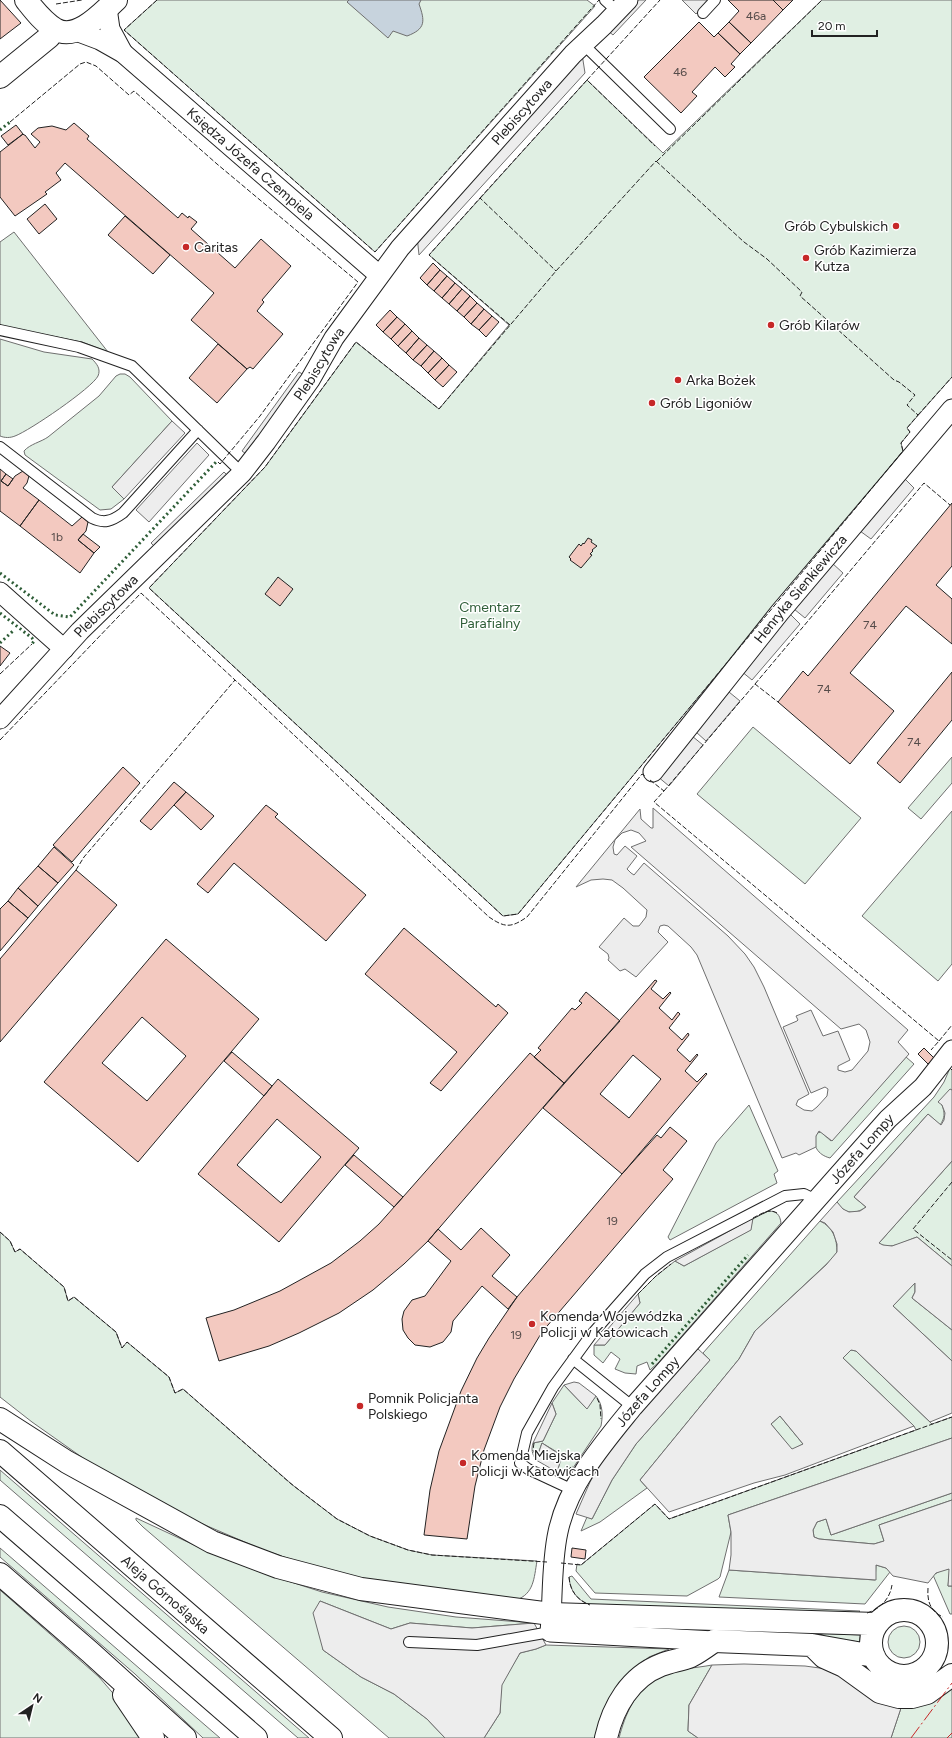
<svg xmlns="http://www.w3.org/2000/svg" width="952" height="1738" font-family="Figtree,sans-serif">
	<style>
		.green { fill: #e0efe3; stroke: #6f6f6f }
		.parking { fill: #ededed; stroke: #6f6f6f; fill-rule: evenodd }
		.water { fill: #c7d3dd; stroke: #6f6f6f }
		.building { fill: #f3c9c0; stroke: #222; fill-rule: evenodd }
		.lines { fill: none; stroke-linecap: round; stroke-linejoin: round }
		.lane-casing { stroke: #222; stroke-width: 12 }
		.street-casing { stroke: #222; stroke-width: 21 }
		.secondary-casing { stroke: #222; stroke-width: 24 }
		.highway-casing { stroke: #222; stroke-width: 24 }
		.lane { stroke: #fff; stroke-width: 10 }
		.street { stroke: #fff; stroke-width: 19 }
		.secondary { stroke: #fff; stroke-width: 22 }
		.highway { stroke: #fff; stroke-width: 22 }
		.hedge { stroke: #2f5e38; stroke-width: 3; stroke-dasharray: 2 3; stroke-linecap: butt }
		.fence { stroke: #222; stroke-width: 1; stroke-dasharray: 5 2; stroke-linecap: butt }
		.power { stroke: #c62828; stroke-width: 1; stroke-dasharray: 14 3 2 3; stroke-linecap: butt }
		.poi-dot { fill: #c62828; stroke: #fff; stroke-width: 1.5 }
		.labels { text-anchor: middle; stroke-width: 3; stroke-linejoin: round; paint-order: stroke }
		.number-label { font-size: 12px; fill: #564c4a }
		.street-label { font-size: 14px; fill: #222; stroke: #fff }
		.poi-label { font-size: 14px; fill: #222; stroke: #fff; text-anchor: start }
		.park-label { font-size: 14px; fill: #2f5e38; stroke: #fff }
	</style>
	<rect width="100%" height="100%" fill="#fff"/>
	<!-- green -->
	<path class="green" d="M157,0h430l8,6 -220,246 -251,-222z
		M822,0h130v377l-45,51 3,4 -9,11 2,8 -385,463 -15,2 -354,-328 116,-121 91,-125 83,67 70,-84 -80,-70 158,-175 76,73z
		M14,232l94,120 -26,-10 -82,-16v-84z
		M0,339l44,13 48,7c5,5 9,10 6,17 -6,12 -69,55 -83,60 -5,2 -10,2 -15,0z
		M120,374h5l5,3 42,44 -60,66 12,12 -13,10 -11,1 -75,-55 -1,-4c6,-7 17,-9 24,-14l51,-41 17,-20z
		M753,727l108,91 -56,66 -108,-90z
		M952,757v26l-31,36 -13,-11z
		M952,811v153l-14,17 -76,-65z
		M906,1057l8,7 -84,94c-12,-3 -19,-13 -13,-25l4,-1 10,9z
		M950,1068l2,2v20l-1,-1 -9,16c3,8 3,13 -2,20l-12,-11 -74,83 12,10c-11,8 -22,7 -29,-5l97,-105 10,-15z
		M749,1105l29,66 -4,3 3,9 -107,57 -2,-3 48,-94z
		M952,1161v105l-35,-29c-12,4 -27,14 -38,6z
		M768,1211c9,0 12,4 13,12l-122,139 -9,8 -3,-8 -10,4 -1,8 -11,-1 -10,-4 5,-10 -9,-7 -8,11 -9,-8v-10h11l35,-42 -2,-9 18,-18 19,-15 9,5 66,-36 3,-12z
		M820,1221c13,6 17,18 17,31l-4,6 -78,73 -16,28 -99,121 7,8 -47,34 -19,9 6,-14 5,2 20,-39 24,-36 74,-84 -7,-7z
		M0,1232l10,9 5,11 5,-3 44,38 4,14 6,-4 42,35 6,16 5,-6 42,35 6,16 8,-4 112,98 42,32 33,17 38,14 24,5 105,6c-3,17 -3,33 -21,39l-153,-21 -67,-18 -35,-12 -70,-30 -91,-49 -68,-48 -32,-25z
		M915,1282v10l-3,6 40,32v31l-59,-55z
		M851,1350l5,1 76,73 20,-7v21l-224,77 3,17 -11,45 -2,2 -31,17 -92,-3 -19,-22 1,-7 4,1 74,-61 14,15 247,-89 -2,-4 -71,-68z
		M564,1385l22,23 10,-12c7,9 7,19 5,30l-28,42c-5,4 -10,5 -16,4l5,-17 -20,-12 -6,17c-4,-6 -5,-11 -3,-17l10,-2 13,-27 -4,-11z
		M780,1416l23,28 -11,6 -21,-26z
		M0,1470l309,268h-11l-298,-258z
		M952,1493v7l-73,25 5,16 -10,3 -55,-5 -5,-2 -1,-7 4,-8 9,-3 5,16z
		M136,1518l71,33 53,21 62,20 66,15 68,10 78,6 -62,5 -62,-5 -19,6 -71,-28 3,49 38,27 33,17 33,25 18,19h-56l-246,-211 -7,-7z
		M0,1548l220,190h-17l-68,-64 -135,-117z
		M876,1565l10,3 4,4 -25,32 -146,-7 10,-27 146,10z
		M950,1569l-2,17h4v28h-2l-17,-39 9,-5z
		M572,1576l19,23 269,12 -5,5 -265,-11c-13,-5 -20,-14 -21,-28z
		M0,1590l99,87 19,22 26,39h-144z
		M580,1623l282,12v8l-9,-2z
		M888 1642a16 16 0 1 1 32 0a16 16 0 1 1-32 0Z
		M546,1645l123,4 -20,8 -18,14 -12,14 -12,17 -12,36h-111l16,-25 1,-28 19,-32 16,-4z
		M712,1665l-23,40 -1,26 10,7h-79c6,-23 16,-48 39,-61 13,-8 39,-9 54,-12z
		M952,1686v52h-61l10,-30z"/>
	<!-- parking -->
	<path class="parking" d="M635,0h11l-33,35 -6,-5z
		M682,0h27l-13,14z
		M582,54l3,19 -166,182 -2,-19z
		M299,372l7,4 -57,80 -7,-5z
		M172,421l13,12 -61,66 -12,-12z
		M197,443l12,12 -60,67 -13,-12z
		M224,472l6,6 -73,71 -6,-6z
		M904,478l10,10 -43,51 -11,-8z
		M832,563l11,10 -38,45 -11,-9z
		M789,613l11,11 -48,56 -11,-9z
		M729,692l11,9 -34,40 -10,-9z
		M692,736l11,9 -34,41 -12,-10z
		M653,808l255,222 -10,12 11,12 -77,87 -13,-10 -3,5v11l-17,8 -3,-2 -14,5 -85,-203 -6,-8 -23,-21 -4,-1 -4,1 -2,6 10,10 -32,35 -11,-8 -5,2 -12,-11 1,-2 -1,-4 -9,-7 25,-29 9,8h6l7,-9 1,-7 -24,-22 -11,-8 -9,-1 -12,1 -15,7 64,-78 1,10 10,9h2zM631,830l8,3 7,8 -15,6 210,182 18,-5 7,6 4,12 -2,9 -16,19 -7,2 -7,-2v-4l12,-6 -12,-29 -15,5 -12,-26 -15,6 2,4 -1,1 -14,6 28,66 14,-6 3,2 -1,7 -10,11 -5,4 -8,-1 -8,-5 2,-5 11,-6 -45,-107 -10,-20 -9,-13 -17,-18 -84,-73 -10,12 -3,-2 -4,-4 10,-13 -12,-10 -8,9 -3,-1 -1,-7 2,-7 7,-7z
		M950,1089l2,1v71l-73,82 4,2 9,1 25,-9 35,29v64l-40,-32 3,-6v-9l-22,23 59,55v52l-22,9 -74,-71 -5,-1 -8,8 71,68 -129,49 -31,8 -85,29 -29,-32 99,-121 16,-28 71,-66 11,-13v-8l-4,-12 -8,-9 -5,-2 17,-19 6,7 6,3 11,-1 6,-4 -12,-10 74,-83 13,11 3,-5 1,-7 -3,-8 -4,-3zM780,1416l23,28 -11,5 -21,-25z
		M753,1218l-2,12 -67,36 -9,-5z
		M638,1294l2,9 -35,42h-11z
		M697,1348l13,12 -74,84 -24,36 -20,39 -16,-5 14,-32 12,-21 20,-27z
		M574,1382l5,1 17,13 -9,13 -23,-24z
		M552,1403l4,11 -13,27 -10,2z
		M952,1438v55l-121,42 -5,-16 -9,3 -4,8 1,7 5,2 55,5 10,-3 -5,-16 73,-25v86h-4l1,-17 -13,4 -8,10 -35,-7 -7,-8 -10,-3v15l-147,-10 2,-15v-23l-3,-17z
		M542,1443l20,13 -5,16 -21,-12z
		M320,1601l71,28 19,-6 62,5 62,-5 12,22 -10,4 -16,4 -18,32 -2,28 -16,25h-39l-18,-19 -33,-25 -33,-17 -38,-27 -10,-37z
		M744,1664l61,2 29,4 67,38 -10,30h-193l-10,-7 1,-26 23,-40z"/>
	<!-- water -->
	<path class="water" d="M349,0h72l-2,4c6,17 7,25 -12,32l-14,-5 -5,7 -41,-36z"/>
	<!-- building -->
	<path class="building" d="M0,0l21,23 -21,16z
		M728,0h45l10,10 -32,33 -22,-21 10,-11z
		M773,0h20l-10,10z
		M699,22l15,15 4,-4 22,21 -9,10 4,3 -10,10 -10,-10 -23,25 5,4 -16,17 -37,-36z
		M729,22l22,21 -11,11 -22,-21z
		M74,123l15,13 -2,3 91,79 4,-5 6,5 1,-2 8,6 -6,7 44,39 26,-29 30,27 -29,34 2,2 -7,9 26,23 -30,35 -3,-2 -3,2 -56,-49 23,-27 -149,-130 -9,10 5,7 -16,12 2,2 -32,22 -15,-19v-45l23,-18 1,1h1l10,13 5,-6 -9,-8 7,-6 14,-2 14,4z
		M16,125l7,9 -15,11 -7,-9z
		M45,204l12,15 -18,15 -12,-15z
		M125,216l45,39 -17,19 -45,-39z
		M433,263l7,7 -13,15 -7,-7z
		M440,270l7,6 -13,15 -7,-6z
		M447,276l8,7 -13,15 -8,-7z
		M455,283l7,6 -13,15 -7,-6z
		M462,289l8,7 -13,15 -8,-7z
		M470,296l7,7 -13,14 -7,-6z
		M477,303l7,6 -13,15 -7,-7z
		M484,309l8,7 -13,14 -8,-6z
		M390,310l7,7 -14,15 -7,-7z
		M492,316l7,6 -13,15 -7,-7z
		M397,317l8,7 -14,15 -8,-7z
		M405,324l7,7 -14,15 -7,-7z
		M412,331l7,7 -13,15 -8,-7z
		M419,338l8,7 -14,15 -7,-7z
		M218,344l29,25 -30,34 -28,-25z
		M427,345l7,6 -13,15 -8,-6z
		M434,351l8,7 -14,15 -7,-7z
		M442,358l7,7 -14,15 -7,-7z
		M449,365l8,7 -14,15 -8,-7z
		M0,469l6,5 -5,7 7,5 7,-10 8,-5 6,5 -2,7 -4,5 16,12 -19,26 -20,-15z
		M6,474l7,5 -5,7 -7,-5z
		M39,500l33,26 10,-9 6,5 -2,9 -8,9 16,13 -14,20 -60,-47z
		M952,503v63l-16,19 16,14v45l-46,-38 -56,67 44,38 -44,53 -72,-62 25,-31 5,5z
		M83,534l17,13 -6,6 -16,-13z
		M588,538l4,2 -1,2 6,4 -5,4 1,1 -3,3 2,1 -11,13 -11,-8 1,-1 -2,-2 10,-13 2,2 2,-3 1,1z
		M278,577l15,12 -13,17 -15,-12z
		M0,646l10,7 -10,13z
		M952,672v48l-52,63 -23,-20z
		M123,767l17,16 -68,79 -19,-17z
		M174,782l12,10 -35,38 -11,-9z
		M186,792l28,24 -13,14 -27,-25z
		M266,805l12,9 -3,3 91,78 -40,46 -92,-78 -26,30 -11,-9z
		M54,847l20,18 -16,18 -20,-17z
		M38,866l20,17 -20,23 -20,-18z
		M76,870l41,35 -117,137v-83z
		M18,888l20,18 -10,12 -20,-17z
		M8,901l20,17 -28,33v-42z
		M404,928l92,79 2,-3 10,9 -67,78 -11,-8 27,-31 -92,-78z
		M166,939l93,80 -121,143 -94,-80zM142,1017l44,39 -39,45 -45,-38z
		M655,980l2,1 -6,8 12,10 7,-7 1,1 -12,15 13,12 6,-8 2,2 -11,14 13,12 6,-7 1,2 -12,15 13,12 7,-8 1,1 -13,16 12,11 9,-9 1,1 -85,100 -79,-66zM633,1055l28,24 -32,39 -29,-24z
		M586,992l34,29 -56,62 -30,-26 7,-7 -3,-2 34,-40 3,2 7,-7 -3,-2z
		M924,1048l10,10 -6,6 -10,-10z
		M232,1052l40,34 -8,10 -40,-35z
		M530,1053l34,30 -136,158 -24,23 -31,26 -34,23 -40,20 -30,13 -50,15 -13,-43 28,-8 46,-19 51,-28 29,-22 19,-17 24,-27z
		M278,1079l81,69 -80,94 -81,-68zM277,1119l44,38 -40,46 -44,-38z
		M670,1127l17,14 -24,29 10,9 -131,153 -28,47 -14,28 -16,43 -9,36 -8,53 -43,-4 6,-45 9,-39 22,-60 16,-33 12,-20 28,-41 105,-123 35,-39 4,3z
		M354,1155l49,42 -9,10 -49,-42z
		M481,1228l29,27 -18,21 25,21 -9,12 -26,-23 -29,35 -2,11 -8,10 -13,5 -15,-2 -7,-7 -5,-8 -1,-11 2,-8 8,-11 13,-4 26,-35 -23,-20 10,-12 23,21z
		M572,1548l14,2 -1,9 -14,-2z"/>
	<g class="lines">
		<defs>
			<path id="lane" d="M605,0l12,11
				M703,13l12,-13
				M583,44l87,85
				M0,330l79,17 53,19 110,107
				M0,447l92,71c12,6 20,3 31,-5l75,-83
				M573,1359l60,48
				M573,1490l-45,-21 -8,-6 7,-30 26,-46 38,-52 54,-61 22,-17 118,-61 19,-2 12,6
				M409,1642l68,3 73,-13"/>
			<g id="street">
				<path d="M107,8l3,21 13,24"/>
				<path id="s1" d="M76,31l24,9 23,13 256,222"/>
				<path d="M0,592l64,57"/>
				<path id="s2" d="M0,719l80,-88 162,-158 24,-31 44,-62 24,-42 66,-90 173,-194 31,-29 24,-25"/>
				<path id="s3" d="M653,772l127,-160 172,-203"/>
				<path id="s4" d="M714,1641l-164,-9c3,-33 1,-68 8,-100 10,-48 45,-88 75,-125l255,-288 35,-32 29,-37"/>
			</g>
			<path id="secondary" d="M26,0c8,10 17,22 29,29 21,13 47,-16 61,-29
				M0,77l49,-40 6,-8
				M0,1574l90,78 95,86
				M871 1643a33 33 0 1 1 66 0a33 33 0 1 1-66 0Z
				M551,1614l326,10
				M714,1641l98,4 62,11
				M812,1645l12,12 20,9 36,26 19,5h13l15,-4 25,-18
				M124,1695l29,43"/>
			<g id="highway">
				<path d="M0,1419l67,43 145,80 66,25 83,22 190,25"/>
				<path id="s5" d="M0,1451l331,287"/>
				<path d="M0,1516l256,222"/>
				<path d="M606,1738c7,-31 24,-61 55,-73 10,-4 20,-5 30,-9 8,-4 16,-10 23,-15"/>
			</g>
		</defs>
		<!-- lane casing -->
		<use href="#lane" class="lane-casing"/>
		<!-- street casing -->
		<use href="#street" class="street-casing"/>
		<!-- secondary casing -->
		<use href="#secondary" class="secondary-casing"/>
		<!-- highway casing -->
		<use href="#highway" class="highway-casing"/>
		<!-- lane -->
		<use href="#lane" class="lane"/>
		<!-- street -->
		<use href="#street" class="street"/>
		<!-- secondary -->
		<use href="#secondary" class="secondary"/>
		<!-- highway -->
		<use href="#highway" class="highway"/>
		<!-- hedge -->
		<path class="hedge" d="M0,130l10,-8
			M0,573l55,42 15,2 147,-156
			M0,613l32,25 2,3 -2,3
			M0,643l14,-13
			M652,1364l96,-109"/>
		<!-- fence -->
		<path class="fence" d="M157,0l-33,30 251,222 224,-252
			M56,4l26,-4
			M587,80l73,-80
			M10,122l70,-58 6,-2 10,4 33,29 5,-4 83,73 141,118 -98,134 -40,48 -3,-3
			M656,161l88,81 23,17 35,33 -2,4 8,7 86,77 5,2 16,13 -8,10 11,10 -11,13 3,4 -9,11 2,8 -385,463 -15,2 -354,-328 116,-121 91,-125 83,67 117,-138z
			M657,161l165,-161
			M480,198l107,-118 68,66
			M510,325l-81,-70 51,-57 76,73
			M918,415l34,-38
			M0,674l32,-30
			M755,684l169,-201 26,22
			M0,740l141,-147 94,87
			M650,780l14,11 -10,11 285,239 -8,9
			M664,791l91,-107 23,18
			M76,870l8,-13 151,-177 254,237c16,11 22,11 38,0l115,-143 3,2
			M939,1041l13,-16
			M950,1068l2,2
			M952,1182l-39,47 39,31
			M753,1218c8,-4 16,-10 24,-5
			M0,1232l10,9 5,11 5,-3 44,38 4,14 6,-4 42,35 6,16 5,-6 42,35 6,16 8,-4 107,94 47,36 33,17 38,14 24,5 115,7
			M638,1294l18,-18 15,-12
			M597,1398l3,7 1,14
			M534,1443l-1,7 3,7
			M560,1471l7,-1 6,-4
			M561,1563l20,2 74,-61 14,15 283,-102
			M569,1577c1,14 8,23 21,28
			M928,1588c-1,13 2,23 15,29
			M867,1613c13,-4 23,-14 25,-28"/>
		<!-- power -->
		<path class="power" d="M911,1738l41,-55
			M947,1738l5,-5"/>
	</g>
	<!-- markers -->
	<g class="poi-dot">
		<circle cx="896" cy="226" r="4"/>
		<circle cx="186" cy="247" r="4"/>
		<circle cx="806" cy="258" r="4"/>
		<circle cx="771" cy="325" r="4"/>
		<circle cx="678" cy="380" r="4"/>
		<circle cx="652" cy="403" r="4"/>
		<circle cx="532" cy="1324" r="4"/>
		<circle cx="360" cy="1406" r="4"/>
		<circle cx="463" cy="1463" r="4"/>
	</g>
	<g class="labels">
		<!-- number labels -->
		<g class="number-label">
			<text x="756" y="20">46a</text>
			<text x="680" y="76">46</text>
			<text x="57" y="541">1b</text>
			<text x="870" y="629">74</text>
			<text x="824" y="693">74</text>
			<text x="914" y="746">74</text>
			<text x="612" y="1225">19</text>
			<text x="516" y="1339">19</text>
		</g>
		<!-- street labels -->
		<g class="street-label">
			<text dy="5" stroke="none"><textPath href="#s2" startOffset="803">Plebiscytowa</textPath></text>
			<text dy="5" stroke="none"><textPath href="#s1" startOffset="221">Księdza Józefa Czempiela</textPath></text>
			<text dy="5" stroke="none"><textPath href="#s2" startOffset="479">Plebiscytowa</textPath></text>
			<text dy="5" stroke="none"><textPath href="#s3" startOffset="235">Henryka Sienkiewicza</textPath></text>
			<text dy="5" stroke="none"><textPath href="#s2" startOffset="155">Plebiscytowa</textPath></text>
			<text dy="5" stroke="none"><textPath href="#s4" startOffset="757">Józefa Lompy</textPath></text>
			<text dy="5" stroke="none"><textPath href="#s4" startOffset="433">Józefa Lompy</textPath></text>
			<text dy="5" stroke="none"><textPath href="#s5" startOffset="219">Aleja Górnośląska</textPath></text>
		</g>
		<!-- poi labels -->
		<g class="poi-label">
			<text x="888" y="231" text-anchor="end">Grób Cybulskich</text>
			<text x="194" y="252">Caritas</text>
			<text x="814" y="255">Grób Kazimierza<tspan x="814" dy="16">Kutza</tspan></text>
			<text x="779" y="330">Grób Kilarów</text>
			<text x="686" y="385">Arka Bożek</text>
			<text x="660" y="408">Grób Ligoniów</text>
			<text x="540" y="1321">Komenda Wojewódzka<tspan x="540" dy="16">Policji w Katowicach</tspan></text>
			<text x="368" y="1403">Pomnik Policjanta<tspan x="368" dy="16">Polskiego</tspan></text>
			<text x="471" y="1460">Komenda Miejska<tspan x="471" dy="16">Policji w Katowicach</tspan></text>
		</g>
		<!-- park labels -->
		<g class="park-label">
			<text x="490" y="612">Cmentarz<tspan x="490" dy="16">Parafialny</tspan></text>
		</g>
	</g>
	<!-- north arrow -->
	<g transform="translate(32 1706) rotate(35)" stroke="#ffffff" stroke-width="3" paint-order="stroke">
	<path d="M0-3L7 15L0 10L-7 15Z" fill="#222222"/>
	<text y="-6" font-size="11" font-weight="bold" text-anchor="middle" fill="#222222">N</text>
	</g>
	<!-- scale -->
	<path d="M812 30v6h65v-6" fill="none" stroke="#222222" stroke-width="2"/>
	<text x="818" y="30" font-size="12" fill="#222222" stroke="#ffffff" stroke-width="3" paint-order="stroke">20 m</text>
</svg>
